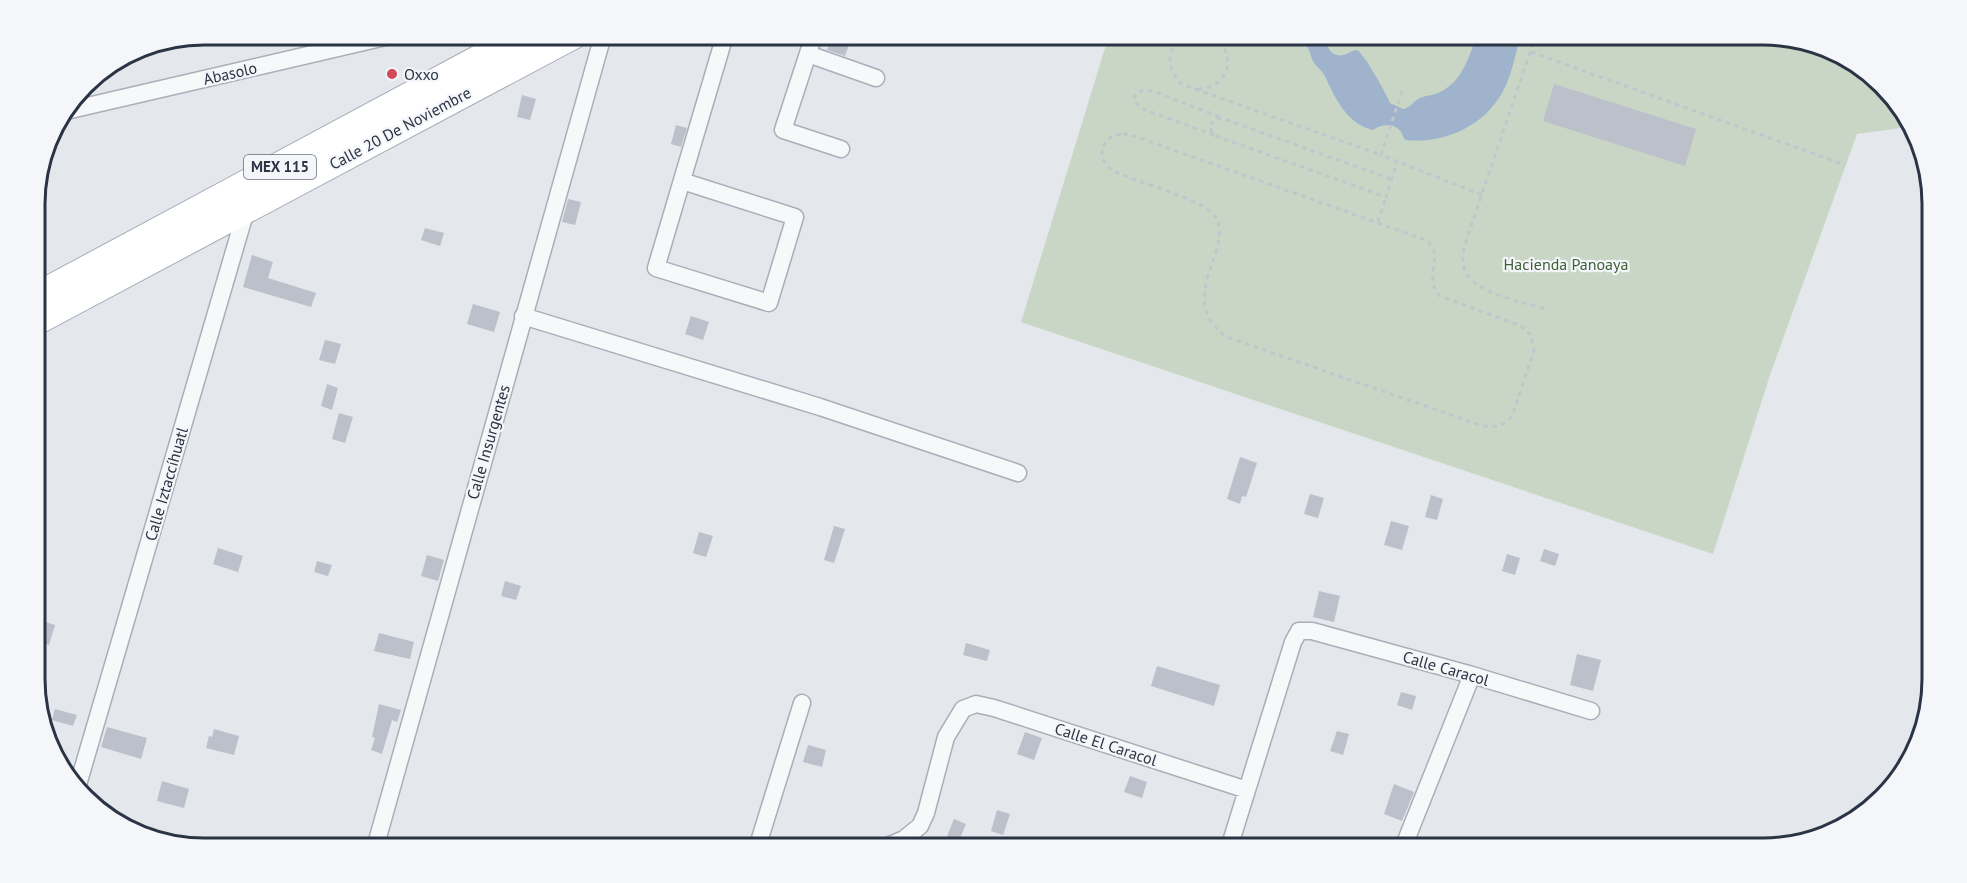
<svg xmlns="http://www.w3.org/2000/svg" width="1967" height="883" font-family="'PT Sans',sans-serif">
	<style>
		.green { fill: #c9d6c5 }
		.water { fill: #9fb4cc }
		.building { fill: #bbc0ca }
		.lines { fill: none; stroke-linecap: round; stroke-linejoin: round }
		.street-casing { stroke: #a9aeb7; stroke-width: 19 }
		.primary-casing { stroke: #a3abb8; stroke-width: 29 }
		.path { stroke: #c2c5cb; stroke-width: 3; stroke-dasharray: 4.5 4.5; stroke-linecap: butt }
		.street { stroke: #f7f8fa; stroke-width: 16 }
		.primary { stroke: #fff; stroke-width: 27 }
		.poi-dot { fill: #d1495b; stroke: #f4f6f9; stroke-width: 2 }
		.labels { text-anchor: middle; stroke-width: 4.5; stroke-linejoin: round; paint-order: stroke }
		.shield { fill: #f4f6f9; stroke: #676e7b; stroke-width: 1.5 }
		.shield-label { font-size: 15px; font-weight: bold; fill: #2b3445 }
		.street-label { font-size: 16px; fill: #2b3445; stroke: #f4f6f9 }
		.poi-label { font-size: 16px; fill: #2b3445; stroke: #f4f6f9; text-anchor: start }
		.park-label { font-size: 16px; fill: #3f6138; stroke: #f4f6f9 }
		.rim { fill: none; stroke: #2b3445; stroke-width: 3 }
	</style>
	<rect width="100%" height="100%" fill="#e4e7ec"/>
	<!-- green -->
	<path class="green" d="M1109,35h654l65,12 69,53 11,27 -51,7 -87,241 -57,179 -692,-232z"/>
	<!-- water -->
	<path class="water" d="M1239,35h86c1,9 5,23 18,20 6,-1 8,-5 14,-5 8,5 29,43 33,53l13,6c7,-1 9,-6 15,-10 7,-4 15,-3 22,-7 23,-11 29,-36 37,-57h44c-6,19 -9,41 -19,58 -19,34 -59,51 -96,47 -3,-2 -3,-5 -5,-8 -7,-10 -21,-7 -28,-2 -25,-5 -39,-33 -48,-54 -3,-6 -9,-9 -12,-15 -3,-6 -3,-12 -8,-17 -19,-18 -25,-3 -43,-3 -8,1 -16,-3 -23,-6z"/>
	<!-- building -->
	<path class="building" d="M833,34h10l9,3 -7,19 -18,-6z
		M1554,84l142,45 -11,37 -142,-45z
		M522,95l14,4 -6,21 -13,-3z
		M676,125l11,3 -6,19 -10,-3z
		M568,199l13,3 -6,23 -13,-3z
		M425,228l19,5 -4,13 -19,-6z
		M252,255l21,7 -5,16 48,15 -5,14 -68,-20z
		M473,304l27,8 -6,20 -27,-8z
		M691,316l18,6 -6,18 -18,-6z
		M325,340l16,4 -6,20 -16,-4z
		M327,384l11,4 -6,22 -11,-4z
		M339,413l14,4 -8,26 -13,-4z
		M1240,457l17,6 -11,34 -4,-1 -2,8 -13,-5z
		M1310,494l14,4 -6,20 -14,-4z
		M1431,495l12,4 -6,21 -12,-3z
		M1391,521l18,5 -7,24 -18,-5z
		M834,526l11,3 -11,34 -10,-3z
		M699,532l14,4 -7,21 -13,-4z
		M218,548l25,8 -5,16 -25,-8z
		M1544,549l15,5 -4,12 -15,-5z
		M1507,554l13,4 -5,17 -13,-4z
		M427,555l17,5 -6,21 -17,-5z
		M317,561l15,4 -4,11 -14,-4z
		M505,581l16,5 -5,14 -15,-4z
		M1319,591l21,5 -6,26 -21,-5z
		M40,620l15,5 -6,20 -13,-4z
		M379,633l35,9 -4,17 -36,-8z
		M966,643l24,7 -3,11 -24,-6z
		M1577,654l24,6 -8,31 -23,-6z
		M1157,666l63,19 -6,21 -63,-20z
		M1401,692l15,4 -4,14 -15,-5z
		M379,704l22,6 -4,12 -5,-2 -10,34 -11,-4 4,-12 -3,-1z
		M55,709l22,6 -4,11 -21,-6z
		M107,727l40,11 -6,21 -40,-12z
		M214,729l25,7 -5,19 -28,-7 3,-12 3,1z
		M1337,731l12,3 -6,21 -13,-4z
		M1025,732l17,6 -8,22 -17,-6z
		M808,745l18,5 -4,17 -19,-5z
		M1130,776l17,6 -5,16 -18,-6z
		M162,781l27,8 -5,19 -27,-7z
		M1394,784l20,8 -12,29 -18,-7z
		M997,810l13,4 -7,21 -12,-4z
		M954,819l12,5 -8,19 -12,-4z"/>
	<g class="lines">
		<defs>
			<path id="street" d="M814,35l-31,95 58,19
				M808,54l68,24
				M66,111l328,-76
				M682,181l113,36 -26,86 -113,-35 69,-233
				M523,316l297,91 198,66
				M77,788l170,-581
				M375,848l225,-802v-11
				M757,848l45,-145
				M883,848l21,-9 16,-13 6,-13 20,-76 17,-28 13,-5 18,4 253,82
				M1229,848l64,-206 6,-11h13l160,44 119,36
				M1403,848l69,-173"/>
			<path id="primary" d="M35,297l488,-262
				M35,322l539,-287"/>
		</defs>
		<!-- street casing -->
		<use href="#street" class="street-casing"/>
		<!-- primary casing -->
		<use href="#primary" class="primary-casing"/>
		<!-- path -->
		<path class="path" d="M1185,35c-19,13 -19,32 -4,49l200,71
			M1536,35l-67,197c-3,10 -7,21 -6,32 4,29 60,38 84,45
			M1531,52l314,113
			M1198,89c32,-1 40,-36 15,-54
			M1402,91l-21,64 101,40
			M1123,134l8,1 295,105c20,16 -4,37 14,56l81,30 10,9 3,16 -22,65c-9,11 -19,12 -32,9l-253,-88c-56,-38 13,-93 -14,-123 -17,-18 -78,-31 -103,-45l-8,-10c-1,-16 6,-24 21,-25z
			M1214,135l-71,-26 -9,-8 1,-6 8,-5 12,2 65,25
			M1391,179l-164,-59 -10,-2 -7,7 2,8 4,3 170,61 11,-34
			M1378,222l8,-25"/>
		<!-- street -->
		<use href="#street" class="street"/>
		<!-- primary -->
		<use href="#primary" class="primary"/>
	</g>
	<!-- markers -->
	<circle class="poi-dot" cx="392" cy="74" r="6"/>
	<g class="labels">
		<!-- shield labels -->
		<rect class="shield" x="244" y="155" width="72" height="24" rx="4.5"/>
		<g class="shield-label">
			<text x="280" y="172">MEX 115</text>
		</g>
		<!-- street labels -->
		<g class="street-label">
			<text transform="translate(230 73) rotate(-13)" y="6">Abasolo</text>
			<text transform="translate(400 128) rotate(-28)" y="6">Calle 20 De Noviembre</text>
			<text transform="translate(488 442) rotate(-74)" y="6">Calle Insurgentes</text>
			<text transform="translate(166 484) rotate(-74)" y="6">Calle Iztaccíhuatl</text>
			<text transform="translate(1446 668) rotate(16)" y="6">Calle Caracol</text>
			<text transform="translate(1106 744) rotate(18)" y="6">Calle El Caracol</text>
		</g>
		<!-- poi labels -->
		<g class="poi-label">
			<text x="404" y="80">Oxxo</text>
		</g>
		<!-- park labels -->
		<g class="park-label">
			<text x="1566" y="270">Hacienda Panoaya</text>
		</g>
	</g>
	<!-- crop -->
	<path d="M0 0H1967V883H0ZM204 45H1763A159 159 0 0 1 1922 204V679A159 159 0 0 1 1763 838H204A159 159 0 0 1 45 679V204A159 159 0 0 1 204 45Z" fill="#f4f6f9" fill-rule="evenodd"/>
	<path class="rim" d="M204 45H1763A159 159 0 0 1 1922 204V679A159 159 0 0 1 1763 838H204A159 159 0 0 1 45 679V204A159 159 0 0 1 204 45Z"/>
</svg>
